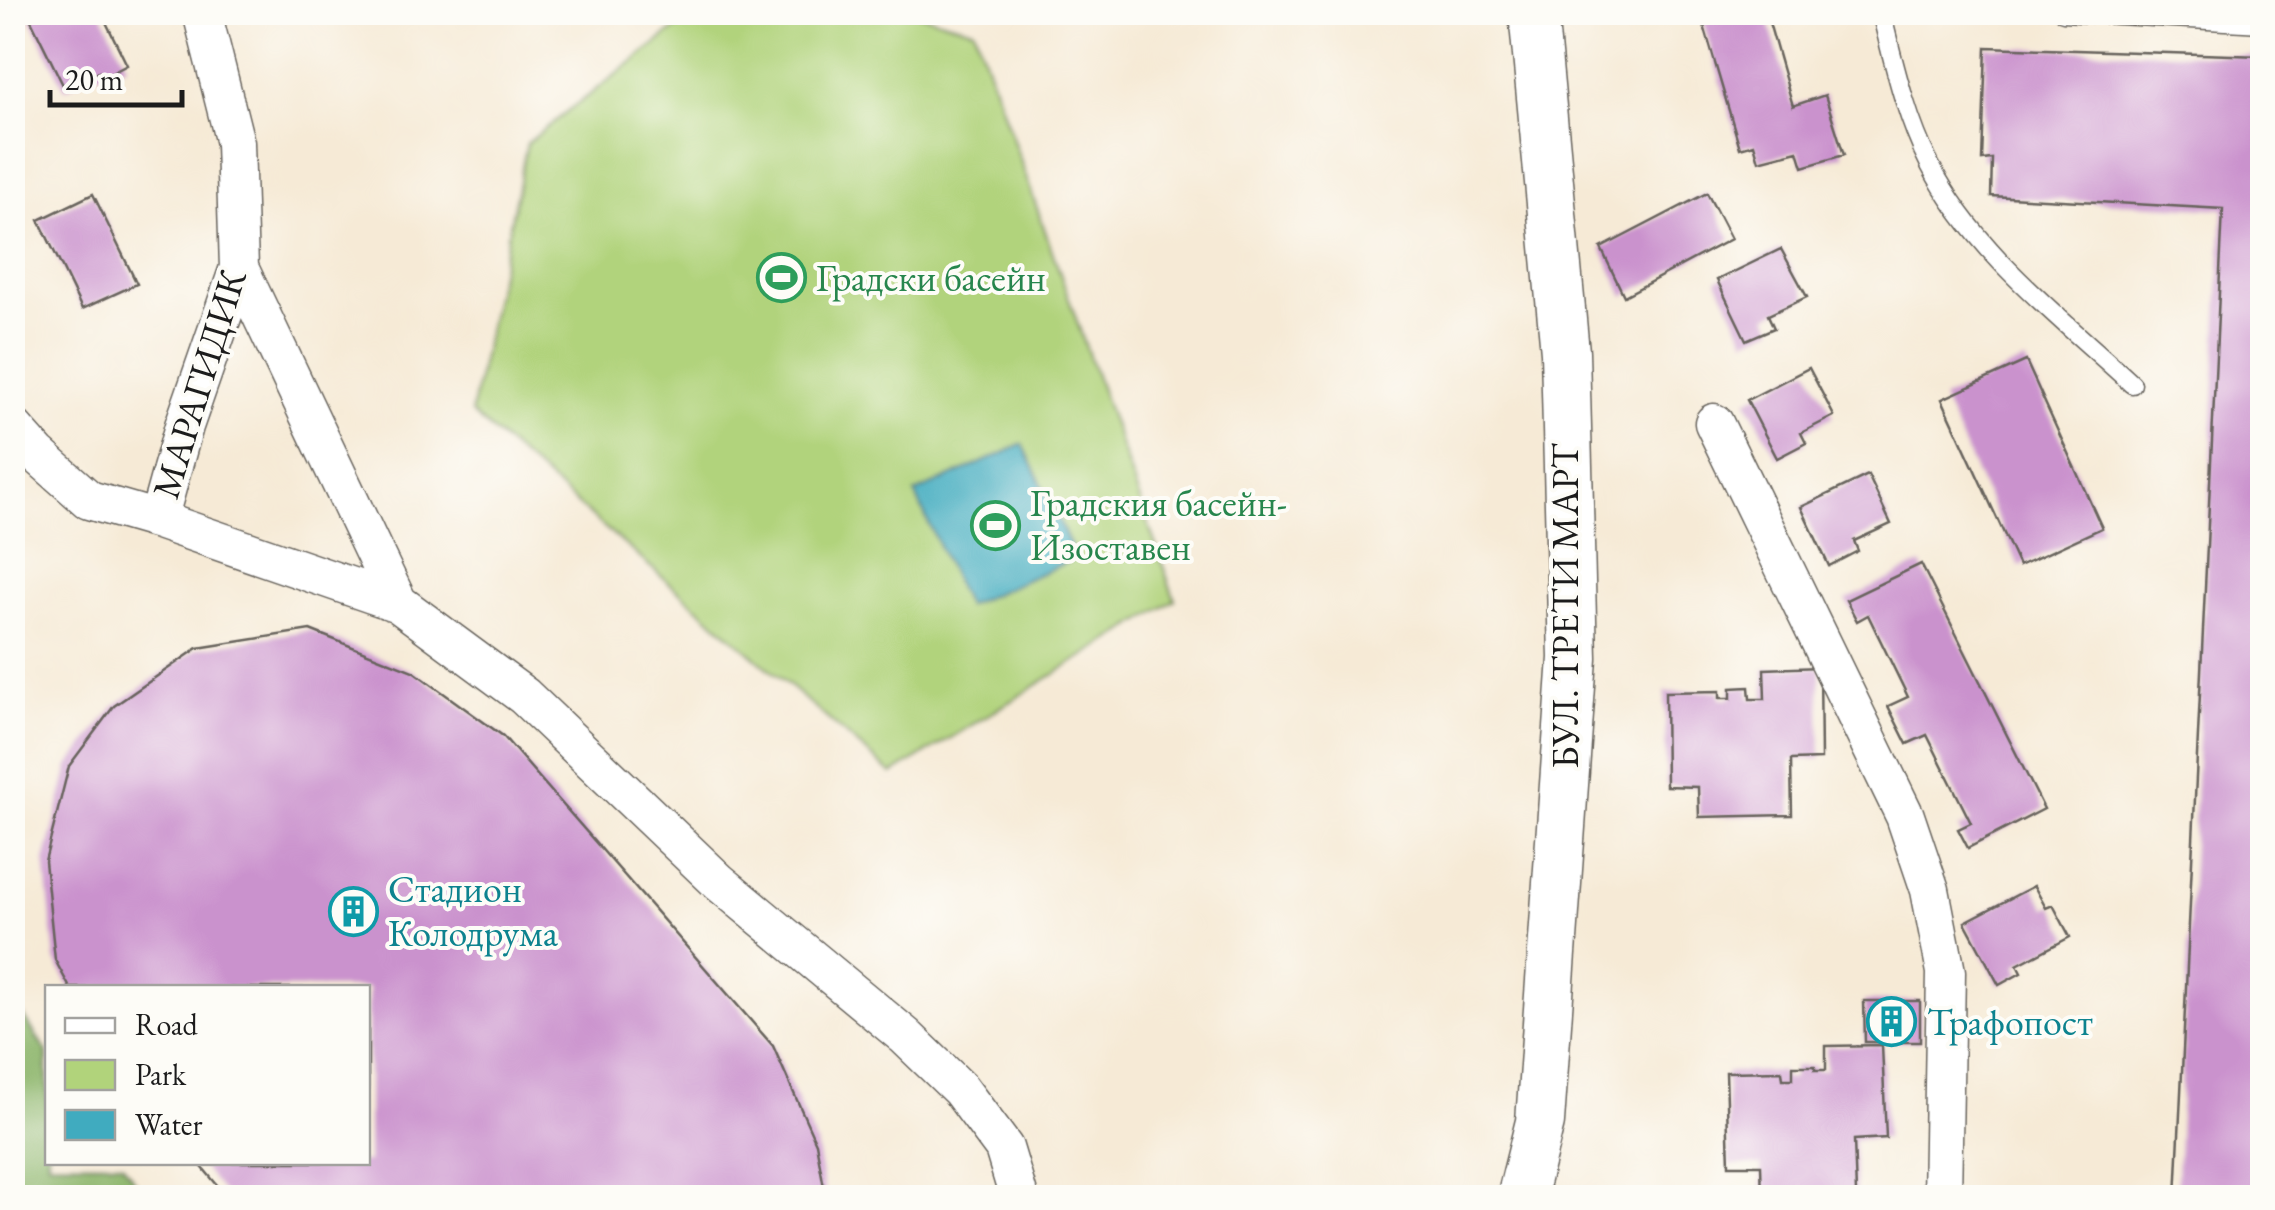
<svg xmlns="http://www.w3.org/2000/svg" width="2275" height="1210" font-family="'EB Garamond',serif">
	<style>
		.green { fill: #b1d37b; stroke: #66784c; stroke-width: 2.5 }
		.forest { fill: #8cb56b; stroke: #546844; stroke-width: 2.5 }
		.water { fill: #40abbf; stroke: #2e646e; stroke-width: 2.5 }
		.building { fill: #ca92cd }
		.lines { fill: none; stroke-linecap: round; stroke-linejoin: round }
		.service-casing { stroke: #68645d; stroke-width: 21 }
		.minor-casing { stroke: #68645d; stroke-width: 41 }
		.tertiary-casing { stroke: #68645d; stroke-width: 51 }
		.service { stroke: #fff; stroke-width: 18 }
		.minor { stroke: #fff; stroke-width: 38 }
		.tertiary { stroke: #fff; stroke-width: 48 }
		.labels { text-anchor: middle; stroke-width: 8; stroke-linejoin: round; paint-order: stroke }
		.leisure-label { font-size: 38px; fill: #27864d; stroke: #fdfcf7; text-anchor: start }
		.street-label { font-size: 38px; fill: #1c1c1c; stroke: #fdfcf7 }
		.culture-label { font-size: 38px; fill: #0d838f; stroke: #fdfcf7; text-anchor: start }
	</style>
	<rect width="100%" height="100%" fill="#fdfcf7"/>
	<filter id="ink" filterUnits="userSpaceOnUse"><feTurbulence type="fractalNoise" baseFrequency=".01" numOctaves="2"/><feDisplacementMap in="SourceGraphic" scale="20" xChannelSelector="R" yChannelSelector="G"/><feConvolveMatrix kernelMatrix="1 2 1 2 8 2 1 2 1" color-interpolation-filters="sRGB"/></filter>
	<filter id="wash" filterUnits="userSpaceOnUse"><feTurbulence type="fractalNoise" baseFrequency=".0048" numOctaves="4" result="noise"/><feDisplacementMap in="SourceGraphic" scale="40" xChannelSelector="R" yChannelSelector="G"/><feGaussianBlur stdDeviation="2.25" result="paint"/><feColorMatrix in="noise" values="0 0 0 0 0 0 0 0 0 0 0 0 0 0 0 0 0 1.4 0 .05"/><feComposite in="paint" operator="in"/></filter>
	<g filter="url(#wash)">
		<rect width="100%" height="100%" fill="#f6ead6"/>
		<!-- green -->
		<path class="green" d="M696,13h218l60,16 201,571 -283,174 -421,-361 56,-270z"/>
		<!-- forest -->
		<path class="forest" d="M12,1000l35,52 1,110 74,1 24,34h-133z"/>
		<!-- water -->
		<path class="water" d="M1023,444l53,114 -110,48 -51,-113z"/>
		<g id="blocks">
			<!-- building -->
			<path class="building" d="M41,12h60l26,53 -25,13 -3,-6 -34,17 -35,-71z
				M1700,12h66l27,94 32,-11 19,60 -41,12 -5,-16 -39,10 -5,-17 -14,4z
				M1986,47l276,9v1142h-86l47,-989 -232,-13 1,-37 -10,1z
				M1707,193l24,46 -107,57 -23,-48z
				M93,194l44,90 -55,25 -43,-89z
				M1781,249l26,48 -39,18 6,13 -28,12 -29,-60z
				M2026,361l76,167 -83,38 -77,-167z
				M1809,368l25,48 -33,17 5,10 -29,15 -30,-58z
				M1868,475l23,49 -37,17 4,10 -29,15 -28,-59z
				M1921,564l123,245 -76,39 -10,-19 13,-6 -44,-88 -20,9 -19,-38 20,-9 -40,-82 -11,6 -11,-21z
				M310,630l103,41 90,65 270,310 43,97 10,55h-598l-30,-36h170v-174h-298l-15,-28 -10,-99 24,-95 45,-60 84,-58z
				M1820,667l1,92 -30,1 1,55 -93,2 -1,-30 -32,-1 -1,-94 55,-1v7h11v-10l18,-1 1,12h15l-1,-30z
				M2034,886l12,22 7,-3 17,32 -53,28 4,8 -22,12 -34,-63z
				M1864,1001h56v41h-55z
				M1882,1045l4,93 -32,2 2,53 -94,5 -1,-33h-32l-3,-93 56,-1 1,8h10v-13h22v4h11v-24z"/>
		</g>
	</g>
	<g filter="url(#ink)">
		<use href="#blocks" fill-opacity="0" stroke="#68645d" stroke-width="2.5"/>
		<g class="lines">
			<defs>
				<path id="service" d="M1881,12c13,52 25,106 49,153 46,89 130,152 202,219
					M2063,12l199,11"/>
				<path id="minor" d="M239,268l159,335
					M1714,423l191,393 25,74 16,82 -4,226
					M12,426l25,28 52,46 69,20 240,83 126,93 195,186 186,154 55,53 44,59 15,50
					M158,520l26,-94 55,-158 -4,-125 -33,-131"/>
				<path id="tertiary" d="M1521,1198l19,-76 33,-464 -8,-306 -32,-340"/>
			</defs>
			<!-- service casing -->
			<use href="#service" class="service-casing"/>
			<!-- minor casing -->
			<use href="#minor" class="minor-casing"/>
			<!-- tertiary casing -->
			<use href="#tertiary" class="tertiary-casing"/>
			<!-- service -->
			<use href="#service" class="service"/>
			<!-- minor -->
			<use href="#minor" class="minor"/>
			<!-- tertiary -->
			<use href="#tertiary" class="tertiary"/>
		</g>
	</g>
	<!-- icons -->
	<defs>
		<symbol id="stadium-ring" viewBox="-11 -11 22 22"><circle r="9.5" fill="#fdfcf7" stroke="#2e9e5b" stroke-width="1.5"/><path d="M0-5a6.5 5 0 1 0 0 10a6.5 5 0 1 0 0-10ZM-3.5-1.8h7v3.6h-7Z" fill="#2e9e5b"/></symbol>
		<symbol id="building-ring" viewBox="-11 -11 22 22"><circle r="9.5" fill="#fdfcf7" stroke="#0f9aa8" stroke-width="1.5"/><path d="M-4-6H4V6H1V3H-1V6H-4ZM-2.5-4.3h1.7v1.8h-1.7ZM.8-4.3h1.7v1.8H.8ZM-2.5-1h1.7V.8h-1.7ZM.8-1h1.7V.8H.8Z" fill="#0f9aa8"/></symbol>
	</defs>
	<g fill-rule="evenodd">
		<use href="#stadium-ring" x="754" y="250" width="55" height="55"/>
		<use href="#stadium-ring" x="968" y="498" width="55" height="55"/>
		<use href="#building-ring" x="326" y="884" width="55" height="55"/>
		<use href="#building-ring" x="1864" y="994" width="55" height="55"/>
	</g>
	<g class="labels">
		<!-- leisure labels -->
		<g class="leisure-label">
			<text x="816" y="291">Градски басейн</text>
			<text x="1030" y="516">Градския басейн-<tspan x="1030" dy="44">Изоставен</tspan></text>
		</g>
		<!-- street labels -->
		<g class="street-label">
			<text transform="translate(199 384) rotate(-73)" y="13">МАРАГИДИК</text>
			<text transform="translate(1565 606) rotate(-90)" y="13">БУЛ. ТРЕТИ МАРТ</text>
		</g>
		<!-- culture labels -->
		<g class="culture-label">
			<text x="388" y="902">Стадион<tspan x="388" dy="44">Колодрума</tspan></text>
			<text x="1927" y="1035">Трафопост</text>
		</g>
	</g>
	<!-- margin -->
	<rect width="2275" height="1210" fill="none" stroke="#fdfcf7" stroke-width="50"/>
	<!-- legend -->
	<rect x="45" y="985" width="325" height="180" fill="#fdfcf7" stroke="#a3a29f" stroke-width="2.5"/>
	<rect x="65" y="1018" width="50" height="15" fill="#ffffff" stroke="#a3a29f" stroke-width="2.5"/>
	<text x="135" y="1035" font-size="30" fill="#1c1c1c">Road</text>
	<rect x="65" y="1060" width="50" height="30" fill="#b1d37b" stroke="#a3a29f" stroke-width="2.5"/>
	<text x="135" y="1085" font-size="30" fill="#1c1c1c">Park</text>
	<rect x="65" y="1110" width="50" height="30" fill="#40abbf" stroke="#a3a29f" stroke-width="2.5"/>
	<text x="135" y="1135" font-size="30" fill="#1c1c1c">Water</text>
	<!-- scale -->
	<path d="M50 90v15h132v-15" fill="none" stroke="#1c1c1c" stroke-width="5"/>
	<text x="65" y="90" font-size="30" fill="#1c1c1c" stroke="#fdfcf7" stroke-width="8" paint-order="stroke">20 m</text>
</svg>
